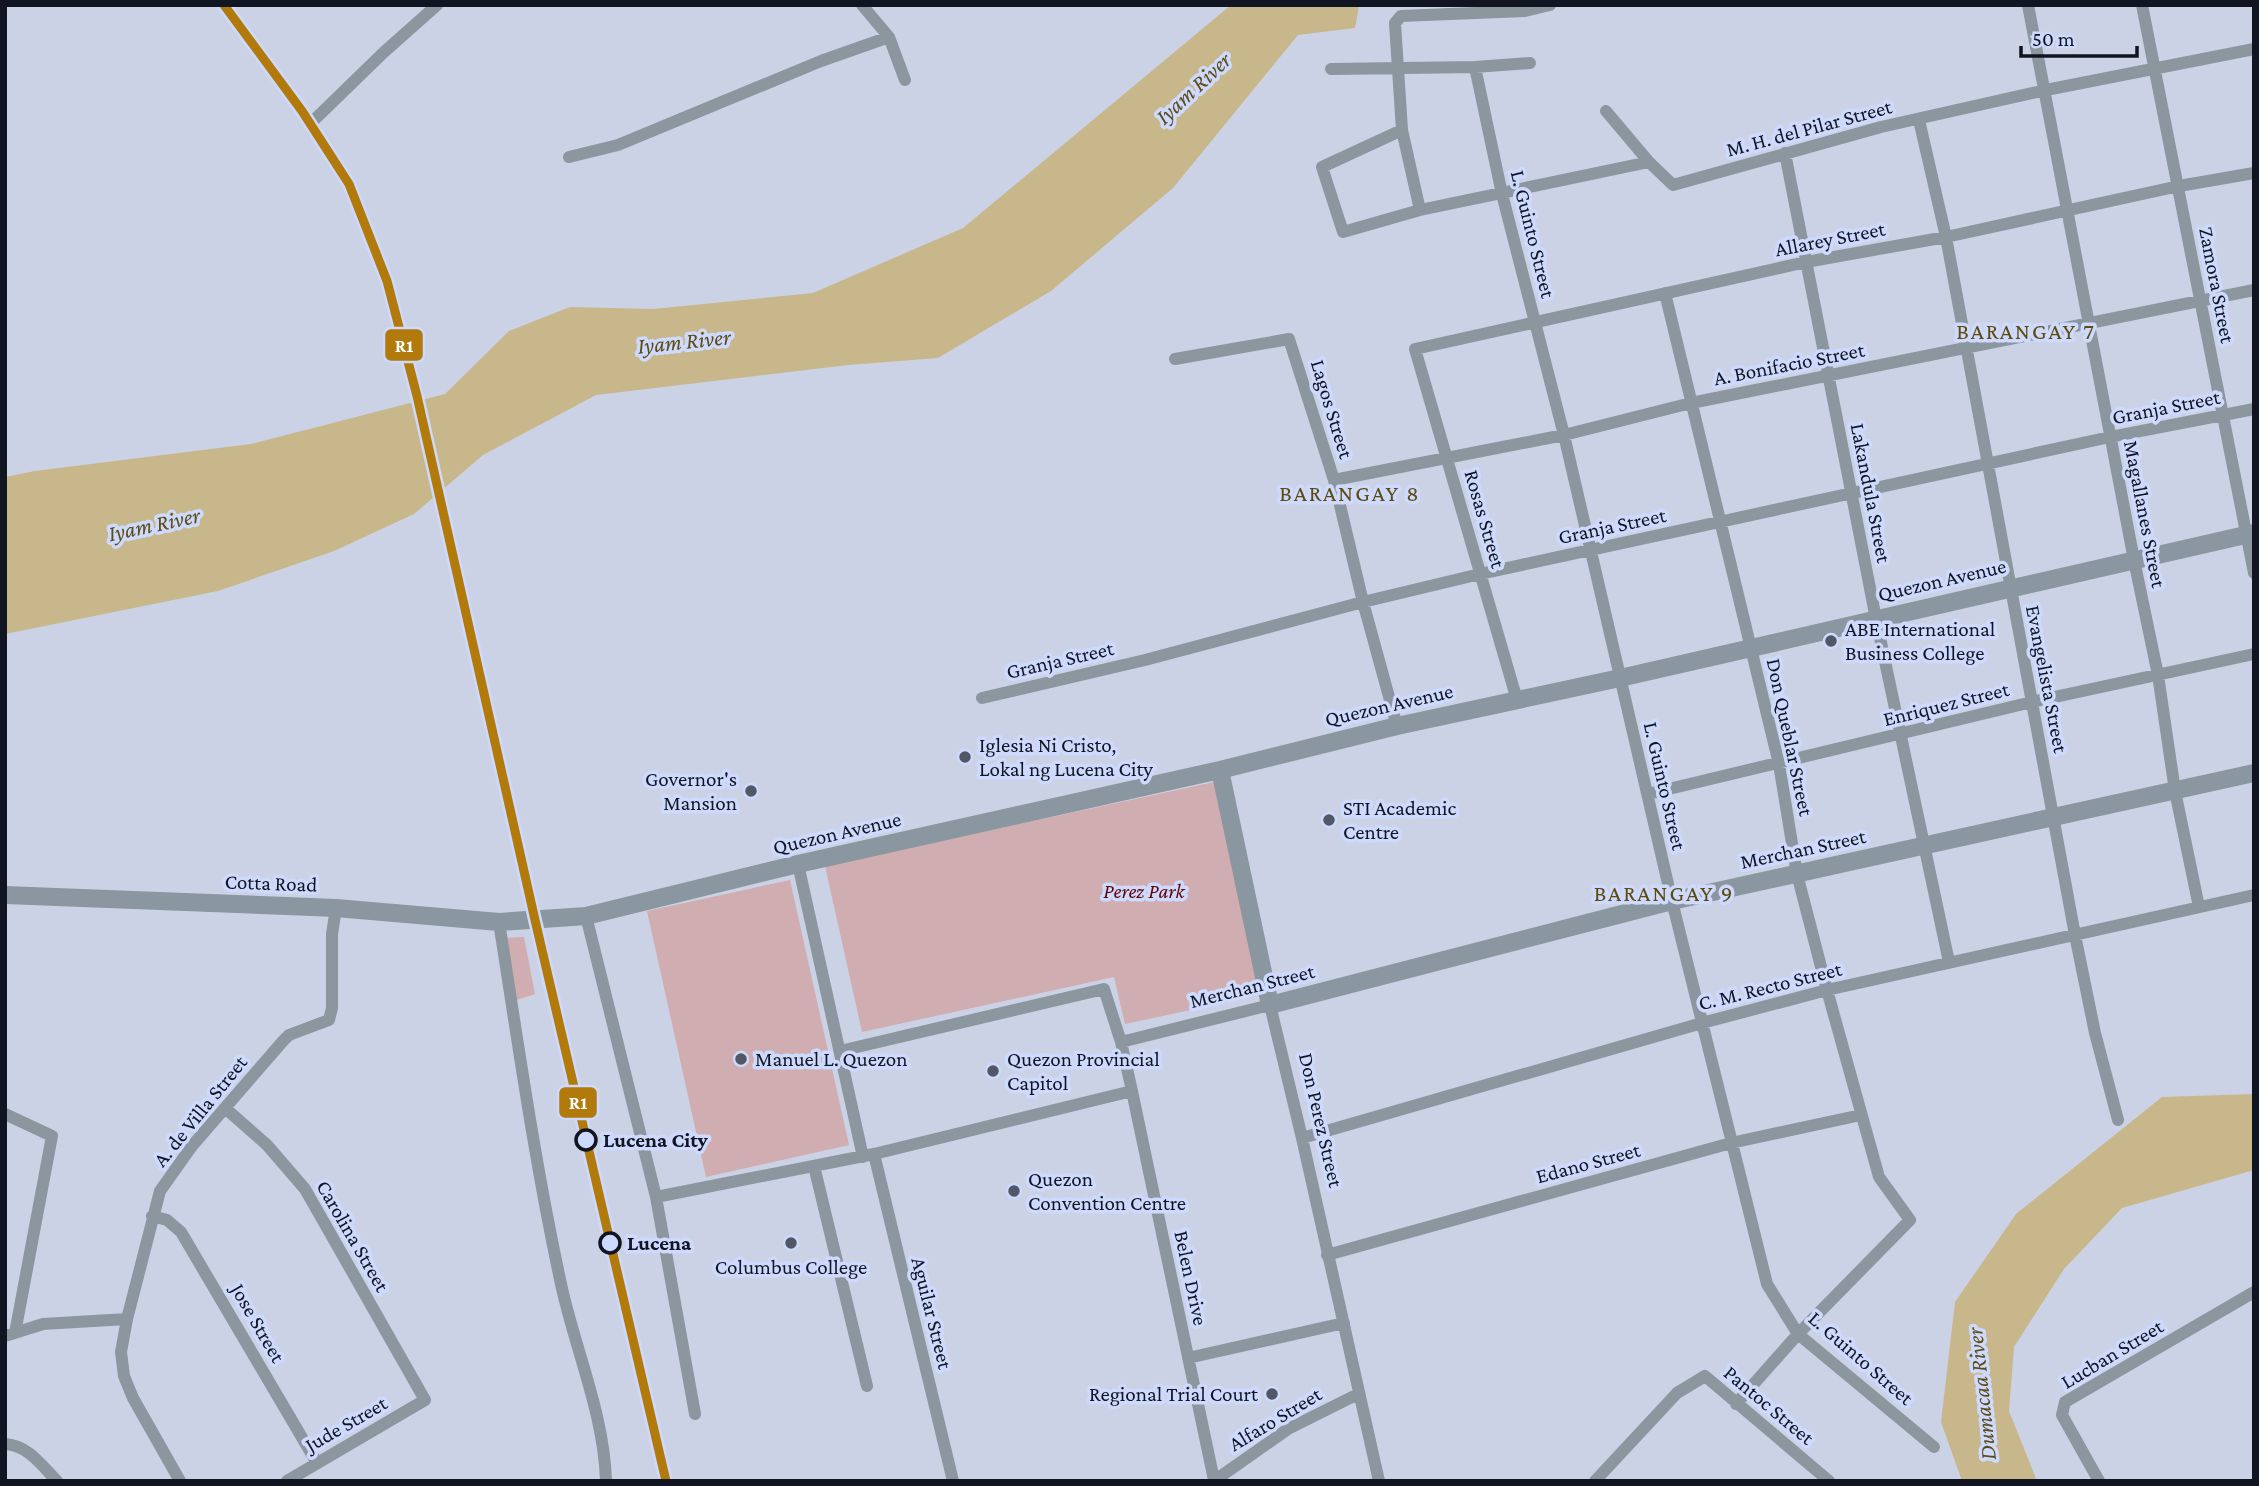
<svg xmlns="http://www.w3.org/2000/svg" width="2259" height="1486" font-family="'Crimson Pro',serif">
	<style>
		.green { fill: #cfadb0 }
		.water { fill: #c8b78b }
		.lines { fill: none; stroke-linecap: round; stroke-linejoin: round }
		.street { stroke: #8c969f; stroke-width: 12 }
		.secondary { stroke: #8a96a0; stroke-width: 18 }
		.rail { stroke: #8d96a0; stroke-width: 4.5; stroke-dasharray: 10 5; stroke-linecap: butt }
		.rail-1-casing { stroke: #cddafd; stroke-width: 14 }
		.rail-1 { stroke: #b27a0a; stroke-width: 9 }
		.poi-dot { fill: #525766; stroke: #cddafd; stroke-width: 2.5 }
		.stop-dot { fill: #cddafd; stroke: #111521; stroke-width: 3.5 }
		.labels { text-anchor: middle; stroke-width: 7; stroke-linejoin: round; paint-order: stroke }
		.street-label { font-size: 21px; fill: #111521; stroke: #cddafd }
		.poi-label { font-size: 21px; fill: #111521; stroke: #cddafd; text-anchor: start }
		.park-label { font-size: 21px; font-style: italic; fill: #630404; stroke: #cddafd }
		.stop-label { font-size: 21px; font-weight: bold; fill: #111521; stroke: #cddafd; text-anchor: start }
		.water-label { font-size: 23px; font-style: italic; fill: #5e4a13; stroke: #cddafd }
		.neighbourhood-label { font-size: 23px; letter-spacing: 2px; fill: #5f4a0c; stroke: #cddafd }
		.line-badge { stroke: #cddafd; stroke-width: 2.5 }
		.badge-label { font-size: 19px; text-anchor: middle; font-weight: bold; fill: #fff }
	</style>
	<rect width="100%" height="100%" fill="#cbd2e5"/>
	<!-- green -->
	<path class="green" d="M1214,782l47,213 -136,29 -11,-47 -252,55 -37,-166z
		M790,880l59,265 -143,32 -59,-266z
		M524,937l11,57 -18,6 -14,-62z"/>
	<!-- water -->
	<path class="water" d="M1231,5h140l-12,1 -4,22 -57,7 -125,153 -122,103 -113,67 -90,7 -252,30 -113,60 -69,59 -80,37 -116,40 -213,43v-157l30,-6 216,-27 194,-50 64,-63 61,-24 83,2 160,-16 150,-65z
		M2254,1094v76l-132,38 -58,61 -50,78 -5,64 28,70h-75l-21,-59 14,-120 61,-88 146,-117z"/>
	<g class="lines">
		<!-- street -->
		<path class="street" d="M862,5l27,32 16,43
			M2028,5l106,555 24,115 17,116 24,116
			M2142,5l112,568
			M1475,67l27,127 62,241 108,466 95,383 31,50 136,113
			M1331,69l144,-2 55,-4
			M1606,111l43,51
			M1919,120l27,117 129,698 20,98 23,87
			M310,124l73,-71 54,-48
			M1402,130l-80,37 21,65 77,-22 229,-48 24,23 208,-58 165,-37 208,-41
			M1785,153l91,466 73,343
			M569,157l49,-12 203,-84 68,-24
			M1420,210l-18,-80 -7,-107 6,-7 124,-5 25,-6
			M1665,293l114,471 18,110 30,116 52,187 31,43 -112,114 -62,70
			M1175,359l114,-20 45,141 29,122 34,124
			M1334,480l230,-45 127,-32 563,-113
			M982,698l163,-38 218,-58 117,-28 630,-137 144,-28
			M1517,700l-102,-351 391,-87 140,-25 233,-51 75,-13
			M1648,794l384,-92 222,-48
			M798,864l65,293
			M586,916l70,281 39,217
			M499,922c19,121 36,242 62,362 14,65 43,130 45,197
			M1121,1042l149,-37 32,133 77,343
			M840,1051l264,-62 17,53 11,49 82,389
			M225,1108l42,37 38,44 120,211 -138,81
			M5,1114l47,22 -37,197
			M1302,1138l400,-115 125,-33 427,-95
			M874,1154l79,327
			M814,1166l53,220
			M656,1197l218,-43 258,-63
			M152,1216l15,4 14,12 136,231
			M1327,1255l404,-112 130,-28
			M5,1336l38,-12 84,-5
			M1188,1358l156,-35
			M5,1444c23,1 37,22 52,37
			M180,1481l-47,-83 -9,-22 -3,-24 6,-33 33,-128 32,-45 91,-105 6,-6 40,-15 3,-12v-74l4,-26
			M1214,1481l74,-52 70,-35
			M1595,1481l82,-88 28,-17 124,105
			M2099,1481l-37,-66 3,-13 189,-110"/>
		<!-- secondary -->
		<path class="secondary" d="M1220,770l50,235 402,-104 582,-128
			M5,895l331,13 163,14 87,-6 212,-52 422,-94 177,-44 223,-48 634,-145"/>
		<!-- rail -->
		<path class="rail" d="M647,1401l19,80"/>
		<defs>
			<path id="rail-1" d="M224,5l78,106 47,73 38,97 30,115 118,524 131,561"/>
		</defs>
		<!-- rail-1 casing -->
		<use href="#rail-1" class="rail-1-casing"/>
		<!-- rail-1 -->
		<use href="#rail-1" class="rail-1"/>
	</g>
	<!-- markers -->
	<g class="poi-dot">
		<circle cx="1831" cy="641" r="7"/>
		<circle cx="965" cy="757" r="7"/>
		<circle cx="751" cy="791" r="7"/>
		<circle cx="1329" cy="820" r="7"/>
		<circle cx="741" cy="1059" r="7"/>
		<circle cx="993" cy="1071" r="7"/>
		<circle cx="1014" cy="1191" r="7"/>
		<circle cx="791" cy="1243" r="7"/>
		<circle cx="1272" cy="1394" r="7"/>
	</g>
	<g class="stop-dot">
		<circle cx="586" cy="1140" r="10"/>
		<circle cx="610" cy="1243" r="10"/>
	</g>
	<g class="labels">
		<!-- street labels -->
		<g class="street-label">
			<text transform="translate(1809 128) rotate(-15)" y="7">M. H. del Pilar Street</text>
			<text transform="translate(1533 234) rotate(76)" y="7">L. Guinto Street</text>
			<text transform="translate(1830 239) rotate(-11)" y="7">Allarey Street</text>
			<text transform="translate(2217 285) rotate(79)" y="7">Zamora Street</text>
			<text transform="translate(1789 364) rotate(-11)" y="7">A. Bonifacio Street</text>
			<text transform="translate(2166 407) rotate(-11)" y="7">Granja Street</text>
			<text transform="translate(1332 409) rotate(73)" y="7">Lagos Street</text>
			<text transform="translate(1871 493) rotate(79)" y="7">Lakandula Street</text>
			<text transform="translate(2145 514) rotate(79)" y="7">Magallanes Street</text>
			<text transform="translate(1485 519) rotate(74)" y="7">Rosas Street</text>
			<text transform="translate(1612 526) rotate(-12)" y="7">Granja Street</text>
			<text transform="translate(1942 580) rotate(-13)" y="7">Quezon Avenue</text>
			<text transform="translate(1060 660) rotate(-13)" y="7">Granja Street</text>
			<text transform="translate(2047 679) rotate(79)" y="7">Evangelista Street</text>
			<text transform="translate(1946 704) rotate(-14)" y="7">Enriquez Street</text>
			<text transform="translate(1389 705) rotate(-13)" y="7">Quezon Avenue</text>
			<text transform="translate(1790 737) rotate(78)" y="7">Don Queblar Street</text>
			<text transform="translate(1665 786) rotate(77)" y="7">L. Guinto Street</text>
			<text transform="translate(837 833) rotate(-13)" y="7">Quezon Avenue</text>
			<text transform="translate(1803 849) rotate(-12)" y="7">Merchan Street</text>
			<text transform="translate(271 883) rotate(2)" y="7">Cotta Road</text>
			<text transform="translate(1252 986) rotate(-14)" y="7">Merchan Street</text>
			<text transform="translate(1770 986) rotate(-14)" y="7">C. M. Recto Street</text>
			<text transform="translate(200 1111) rotate(-51)" y="7">A. de Villa Street</text>
			<text transform="translate(1321 1120) rotate(77)" y="7">Don Perez Street</text>
			<text transform="translate(1588 1163) rotate(-15)" y="7">Edano Street</text>
			<text transform="translate(353 1236) rotate(60)" y="7">Carolina Street</text>
			<text transform="translate(1191 1278) rotate(78)" y="7">Belen Drive</text>
			<text transform="translate(932 1313) rotate(76)" y="7">Aguilar Street</text>
			<text transform="translate(258 1323) rotate(60)" y="7">Jose Street</text>
			<text transform="translate(2112 1354) rotate(-31)" y="7">Lucban Street</text>
			<text transform="translate(1861 1358) rotate(41)" y="7">L. Guinto Street</text>
			<text transform="translate(1769 1405) rotate(40)" y="7">Pantoc Street</text>
			<text transform="translate(1275 1419) rotate(-31)" y="7">Alfaro Street</text>
			<text transform="translate(346 1424) rotate(-30)" y="7">Jude Street</text>
		</g>
		<!-- poi labels -->
		<g class="poi-label">
			<text x="1845" y="636">ABE International<tspan x="1845" dy="24">Business College</tspan></text>
			<text x="979" y="752">Iglesia Ni Cristo,<tspan x="979" dy="24">Lokal ng Lucena City</tspan></text>
			<text x="737" y="786" text-anchor="end">Governor's<tspan x="737" dy="24">Mansion</tspan></text>
			<text x="1343" y="815">STI Academic<tspan x="1343" dy="24">Centre</tspan></text>
			<text x="755" y="1066">Manuel L. Quezon</text>
			<text x="1007" y="1066">Quezon Provincial<tspan x="1007" dy="24">Capitol</tspan></text>
			<text x="1028" y="1186">Quezon<tspan x="1028" dy="24">Convention Centre</tspan></text>
			<text x="791" y="1274" text-anchor="middle">Columbus College</text>
			<text x="1258" y="1401" text-anchor="end">Regional Trial Court</text>
		</g>
		<!-- park labels -->
		<g class="park-label">
			<text x="1144" y="898">Perez Park</text>
		</g>
		<!-- stop labels -->
		<g class="stop-label">
			<text x="603" y="1147">Lucena City</text>
			<text x="627" y="1250">Lucena</text>
		</g>
		<!-- water labels -->
		<g class="water-label">
			<text transform="translate(1193 88) rotate(-43)" y="8">Iyam River</text>
			<text transform="translate(684 341) rotate(-6)" y="8">Iyam River</text>
			<text transform="translate(154 524) rotate(-12)" y="8">Iyam River</text>
			<text transform="translate(1981 1394) rotate(-96)" y="8">Dumacaa River</text>
		</g>
		<!-- neighbourhood labels -->
		<g class="neighbourhood-label">
			<text x="2026" y="339">BARANGAY 7</text>
			<text x="1350" y="501">BARANGAY 8</text>
			<text x="1664" y="901">BARANGAY 9</text>
		</g>
	</g>
	<g class="line-badge">
		<rect x="384" y="328" width="40" height="34" rx="7" fill="#b27a0a"/>
		<rect x="558" y="1086" width="40" height="33" rx="7" fill="#b27a0a"/>
	</g>
	<g class="badge-label">
		<text x="404" y="352">R1</text>
		<text x="578" y="1109">R1</text>
	</g>
	<!-- border -->
	<rect width="2259" height="1486" fill="none" stroke="#111521" stroke-width="14"/>
	<!-- scale -->
	<path d="M2021 46v10h116v-10" fill="none" stroke="#111521" stroke-width="3.5"/>
	<text x="2032" y="46" font-size="21" fill="#111521" stroke="#cddafd" stroke-width="5" paint-order="stroke">50 m</text>
</svg>
